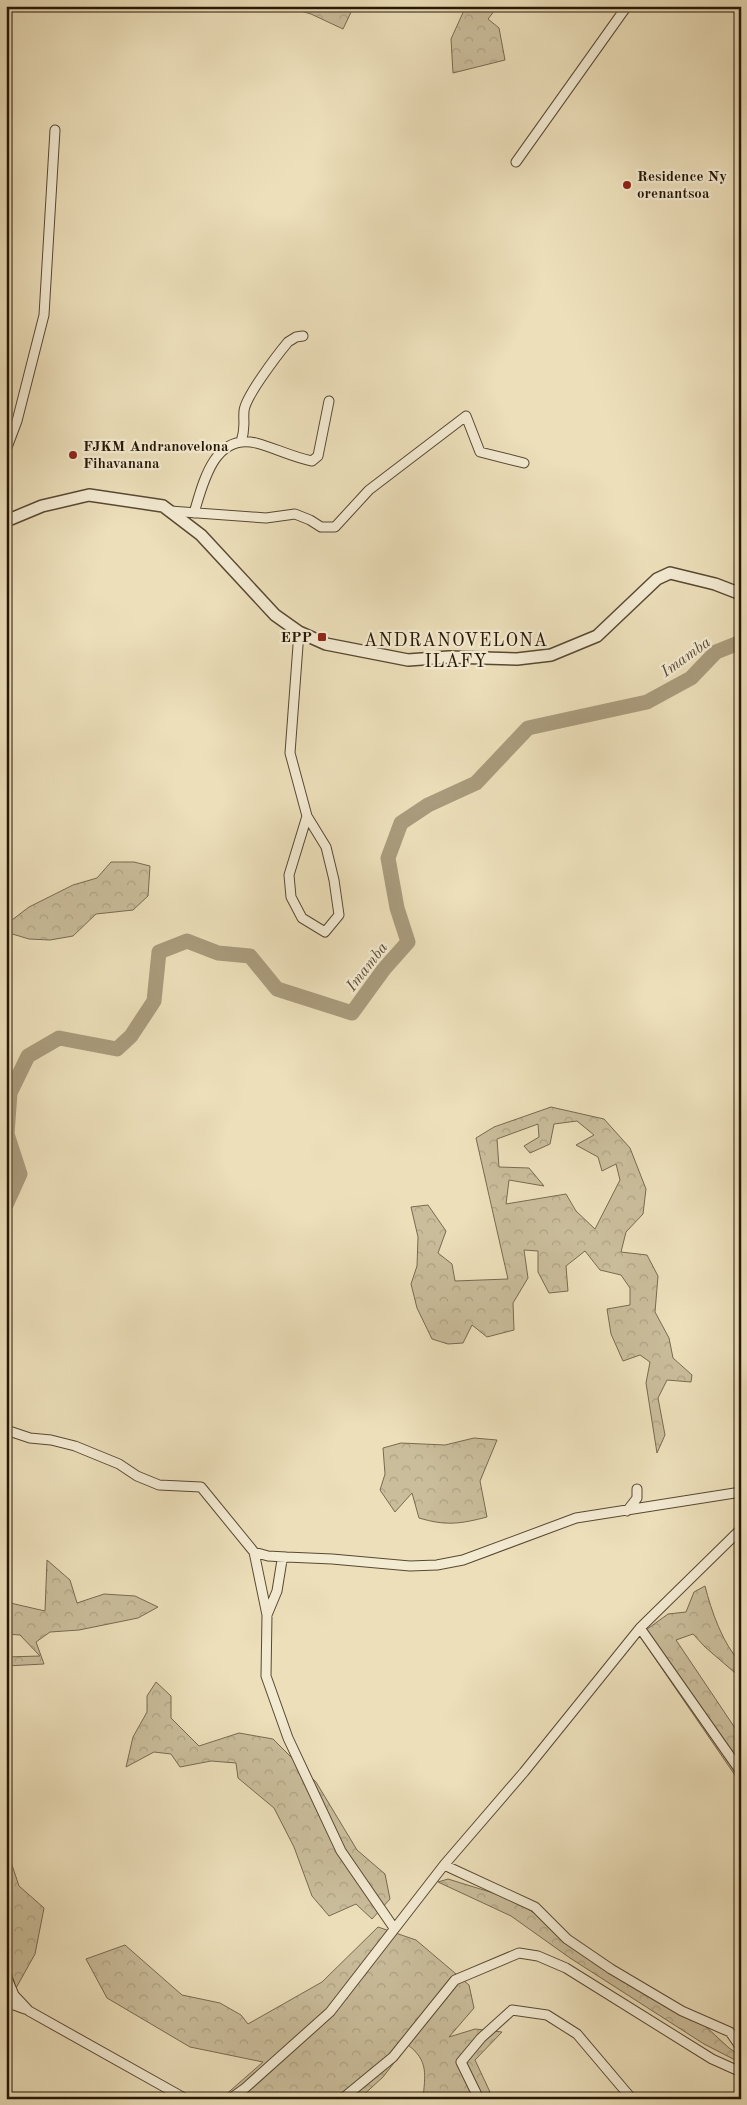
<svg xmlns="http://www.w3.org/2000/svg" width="747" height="2105" font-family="'Old Standard TT',serif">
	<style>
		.forest { fill: url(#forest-crowns); stroke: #786a50; fill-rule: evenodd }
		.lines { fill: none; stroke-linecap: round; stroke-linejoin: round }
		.river { stroke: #a99b7c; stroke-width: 15 }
		.minor-casing { stroke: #584932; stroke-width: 11 }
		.tertiary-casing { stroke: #584932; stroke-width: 14 }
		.minor { stroke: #f3ead2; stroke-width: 9 }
		.tertiary { stroke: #f3ead2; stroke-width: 11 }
		.poi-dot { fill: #8f2418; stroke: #f3ead2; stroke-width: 2 }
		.labels { text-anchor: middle; stroke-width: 4.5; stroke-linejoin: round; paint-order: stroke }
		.poi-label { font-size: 15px; font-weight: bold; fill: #261704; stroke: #f3ead2; text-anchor: start }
		.water-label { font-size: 16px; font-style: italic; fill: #5a4c34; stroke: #f3ead2 }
		.quarter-label { font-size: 18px; letter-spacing: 1px; fill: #261704; stroke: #f3ead2 }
	</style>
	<defs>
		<pattern id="forest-crowns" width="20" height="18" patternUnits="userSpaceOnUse" patternTransform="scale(1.25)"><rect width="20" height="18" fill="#cabd9b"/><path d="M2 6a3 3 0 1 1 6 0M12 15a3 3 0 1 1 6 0" fill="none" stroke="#ada284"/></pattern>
	</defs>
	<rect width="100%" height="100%" fill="#ecdfba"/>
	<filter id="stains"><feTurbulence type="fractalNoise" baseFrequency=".004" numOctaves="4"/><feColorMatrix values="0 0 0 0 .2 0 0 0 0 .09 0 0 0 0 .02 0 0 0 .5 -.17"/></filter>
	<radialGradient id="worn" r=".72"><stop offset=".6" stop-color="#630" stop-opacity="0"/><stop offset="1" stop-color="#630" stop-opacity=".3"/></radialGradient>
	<!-- forest -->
	<path class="forest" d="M283,6h71l-11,23 -32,-15z
		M466,6h32l-10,13 11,9 6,32 -52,13 -2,-34z
		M111,862h23l16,4 -2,30 -15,14 -37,4 -23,22 -23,4 -21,-1 -20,-6 -1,-10 21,-16 44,-22 24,-7z
		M551,1107l53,12 26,29 16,41 -3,25 -17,18 -5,20 26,3 11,21 -3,36 14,26 4,20 19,17 -1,7 -24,-2 -9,18 7,37 -8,18 -11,-70 4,-21 -10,-7 -17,6 -12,-27 -4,-25 23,-4v-17l-9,-13 -21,-5 -15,-19 -19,15 2,25 -19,2 -11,-21v-21l-14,-1 4,28 -15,25 1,27 -27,7 -15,-12 -9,18 -15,1 -16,-5 -15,-31 -6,-24 6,-18 1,-29 -7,-30 17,-2 18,26 -8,22 14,11 3,17 53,-2 -32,-141 18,-11zM577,1121l17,14 -18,10 22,12 4,14 14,-7 4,16 -25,49 -19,-18 -10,-17 -60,10 3,-24 35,6 -15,-18 -30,-1 -2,-28 41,-15 1,13 -15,9 6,7 20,-9 4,-20z
		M474,1438l23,2 -17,41 7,36c-27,7 -41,9 -68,1l-7,-25 -17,19 -15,-22 5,-16 -2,-26 18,-5 44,2z
		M47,1560l23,20 7,23 27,-9 31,2 23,11 -20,11 -59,12 -29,2 -14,10 8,22 -38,2v-9l34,-1 -20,-21 -14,-1v-32l39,9z
		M705,1586c6,24 18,59 36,77v15l-36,-31 -12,-13 -17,6 65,97v47l-102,-149 29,-21 18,-2 8,-20z
		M156,1682l15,14v22l28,28 40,-13 34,6 43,43 41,68 28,24 5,25 -18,20 -16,-15 -27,12 -17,-20 -18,-49 -20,-39 -36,-30 -2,-15 -25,-2 -31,6 -9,-13 -17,-2 -28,15 7,-30 14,-25v-16z
		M6,1847l13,39 25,22 -9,46 -19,34 -10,-33z
		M448,1879l68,21 22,16 20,20 50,35 96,54 25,23 12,8v7l-37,-19 -134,-86 -59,-42 -73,-34z
		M378,1927l38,13 53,45 5,23 -25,29 26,-8 27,3 -27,28 15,32 -9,7h-37l-3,-3 -3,3h-15c2,-24 6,-38 -15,-54l-25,32 -24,22h-135l-1,-2 40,-35 -73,-15 -83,-49 -21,-39 39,-14 57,50 38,8 21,12 7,9 74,-42z"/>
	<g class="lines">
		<!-- river -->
		<path class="river" d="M6,1205l14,-31 -13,-40 3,-41 18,-37 31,-18 58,11 14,-13 23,-35 5,-49 28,-11 31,12 32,3 27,33 75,24 32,-44 24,-27 -11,-34 -9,-50 13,-35 27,-18 48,-22 52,-55 119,-26 44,-24 25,-26 25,-10"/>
		<defs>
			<path id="minor" d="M516,162l111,-156
				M241,442c5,-16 2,-17 3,-31 1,-14 34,-57 44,-69l8,-5 7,-1
				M6,450l11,-29 27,-106 11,-185
				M170,511l96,7 29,-4 15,6 11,7h14l34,-37 97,-74 14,36 44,11
				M194,513c9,-30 20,-80 62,-70 19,5 36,14 56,18l6,-5 11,-55
				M299,632l-9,121 17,63 -18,59 2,22 11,21 23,14 14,-17 -5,-35 -8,-33 -19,-31
				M6,1430l24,8 21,2 24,6 44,18 18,12 22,9 42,2 53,65 13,63 -1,61 22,62 53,113 53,77
				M627,1511l10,-13v-9
				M254,1552l14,4 18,1
				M267,1615l10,-24 5,-31 4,-3 46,2 78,7 27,-1 26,-5 113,-42 165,-26
				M640,1628l101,144
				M444,1865l91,42 32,32 44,30 71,42 48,21 11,16
				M6,1976l8,19 15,16 157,88
				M6,2002l19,7
				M230,2099l14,-10 86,-77 114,-147 80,-93 116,-144 101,-99
				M342,2099l51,-42 62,-77 64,-27 19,3 28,12 146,91 29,13
				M479,2099l-18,-37 20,-24 31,-28 35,5 30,19 55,65"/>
			<path id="tertiary" d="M6,521l36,-15 47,-11 74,11 38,29 74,80 24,17 27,12 82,16 41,-3 68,2 34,-4 46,-19 60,-57 13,-6 45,11 26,10"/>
		</defs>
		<!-- minor casing -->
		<use href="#minor" class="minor-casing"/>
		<!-- tertiary casing -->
		<use href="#tertiary" class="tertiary-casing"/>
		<!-- minor -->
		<use href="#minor" class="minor"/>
		<!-- tertiary -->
		<use href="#tertiary" class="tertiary"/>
	</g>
	<!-- markers -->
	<g class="poi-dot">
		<circle cx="627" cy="185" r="5"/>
		<circle cx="73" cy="455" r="5"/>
		<rect x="317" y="632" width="10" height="10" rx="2.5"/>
	</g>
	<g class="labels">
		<!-- poi labels -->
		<g class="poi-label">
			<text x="637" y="181">Residence Ny<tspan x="637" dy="17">orenantsoa</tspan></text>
			<text x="83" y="451">FJKM Andranovelona<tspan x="83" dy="17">Fihavanana</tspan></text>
			<text x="312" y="642" text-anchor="end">EPP</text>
		</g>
		<!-- water labels -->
		<g class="water-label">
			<text transform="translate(685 656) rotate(-36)" y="6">Imamba</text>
			<text transform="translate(366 966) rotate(-52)" y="6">Imamba</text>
		</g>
		<!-- quarter labels -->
		<g class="quarter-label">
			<text x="456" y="646">ANDRANOVELONA<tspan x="456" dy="21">ILAFY</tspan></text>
		</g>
	</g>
	<!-- margin -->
	<rect width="747" height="2105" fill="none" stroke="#ecdfba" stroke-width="25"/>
	<rect x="8" y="8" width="732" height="2090" fill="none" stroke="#261704" stroke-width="2.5"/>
	<rect x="12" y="12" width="722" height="2080" fill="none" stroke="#261704"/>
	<rect width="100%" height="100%" filter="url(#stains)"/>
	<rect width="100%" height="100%" fill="url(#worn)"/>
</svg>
